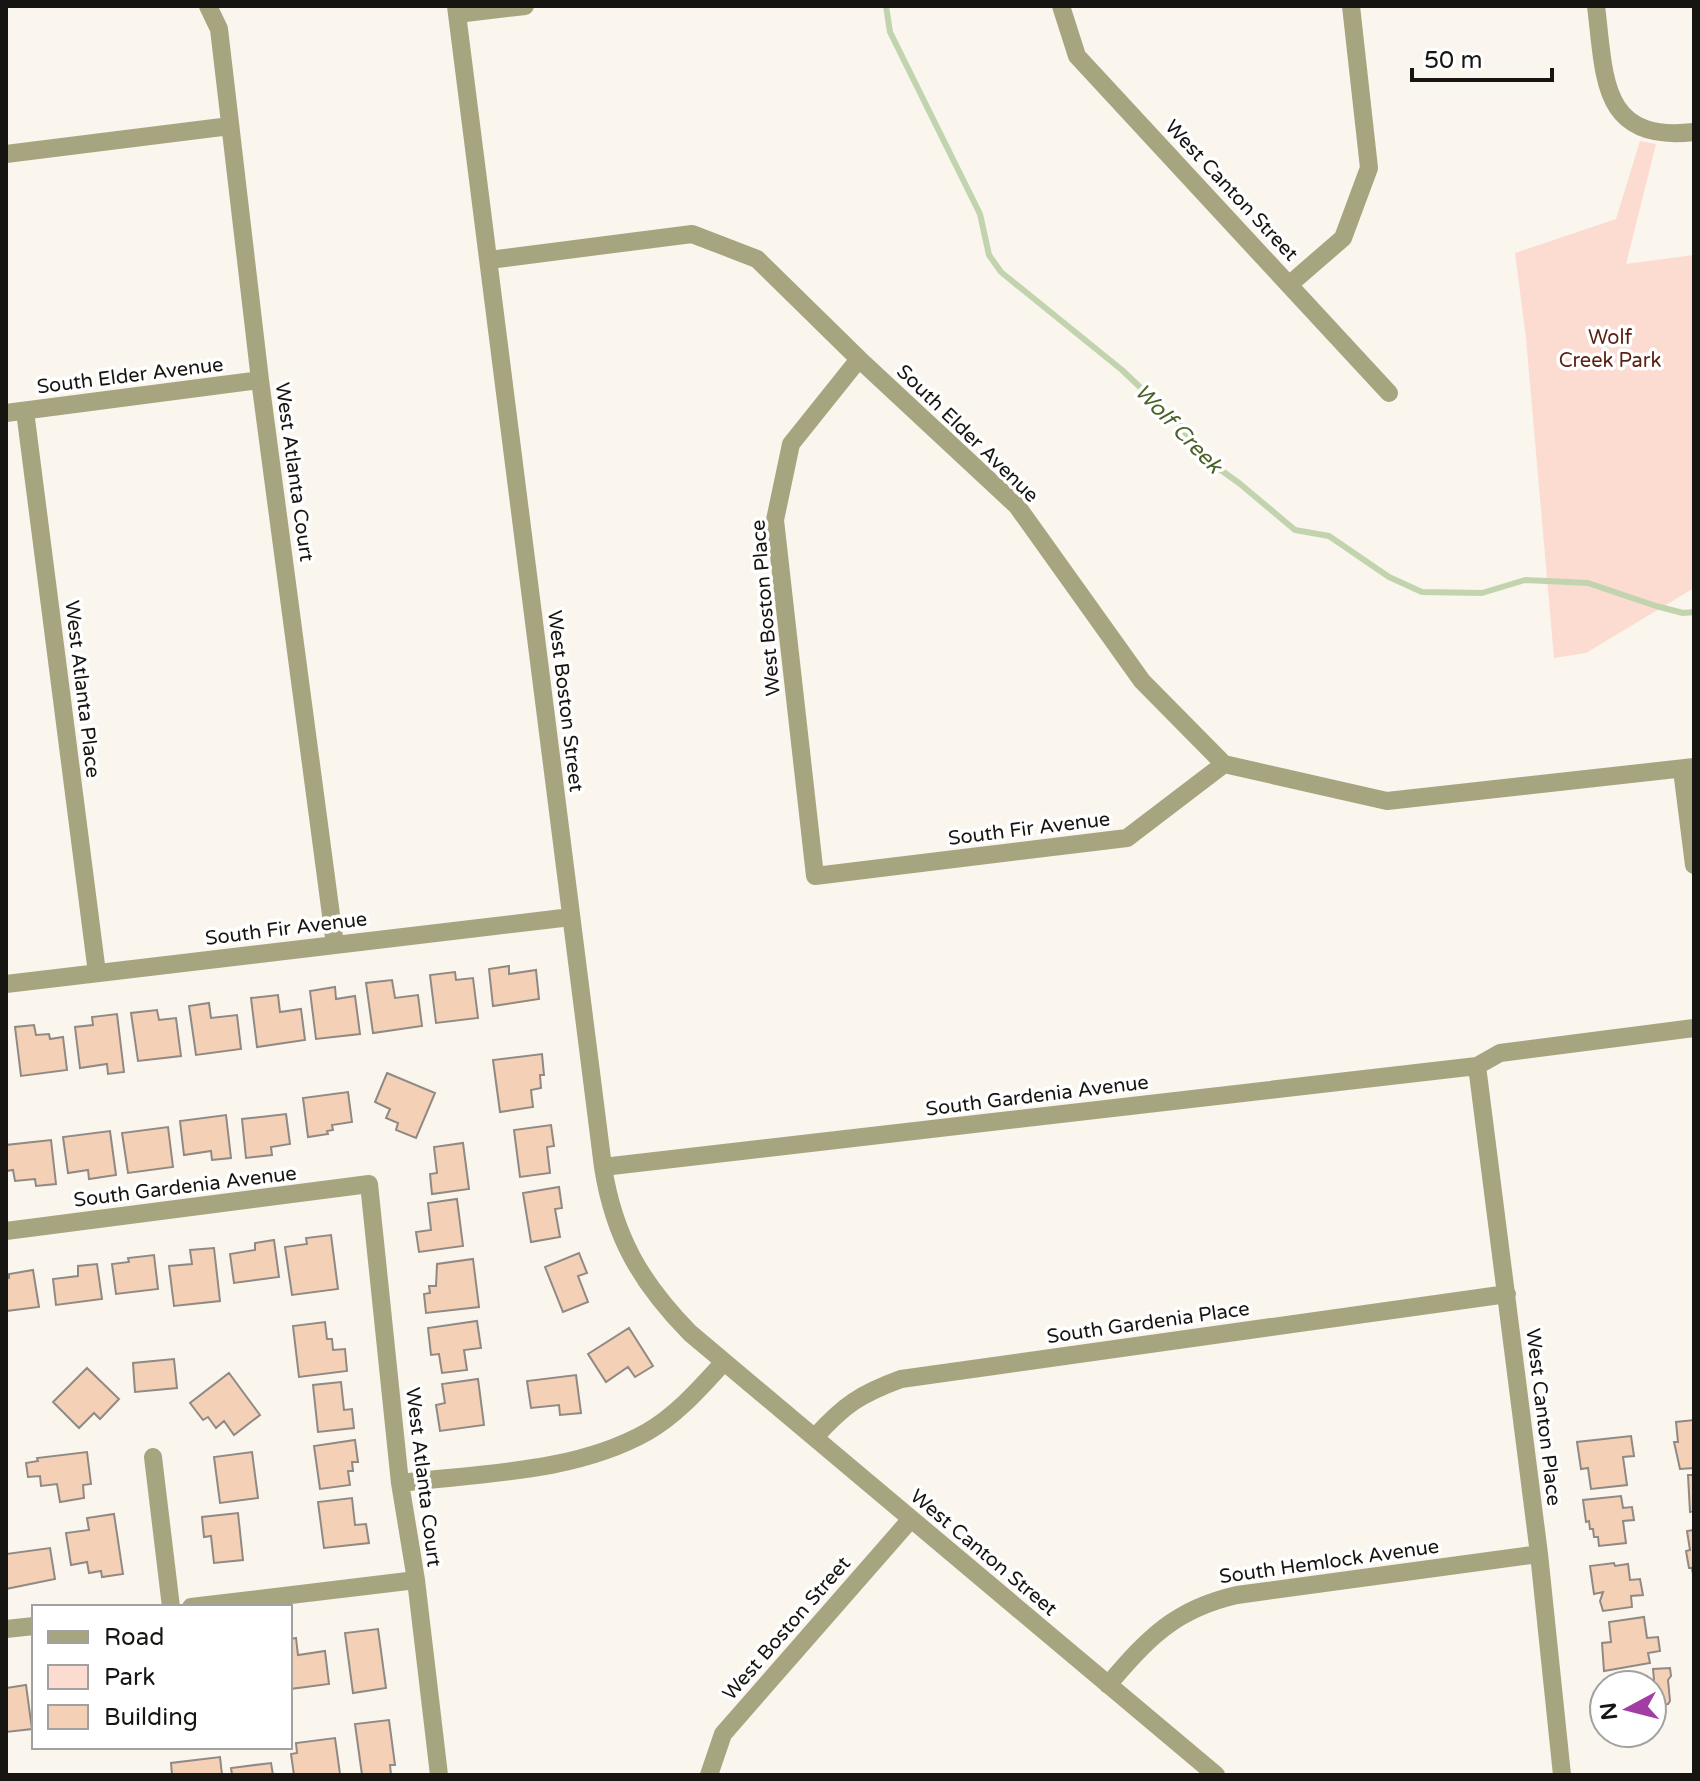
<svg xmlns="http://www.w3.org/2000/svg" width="1700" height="1781" font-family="'Varela Round',sans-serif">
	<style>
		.green { fill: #fcdbd1 }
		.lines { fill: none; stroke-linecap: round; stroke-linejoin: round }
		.stream { stroke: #c2d4ae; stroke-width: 6 }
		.building { fill: #f4d1b6; stroke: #908984; stroke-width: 2 }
		.minor { stroke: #a7a480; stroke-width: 18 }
		.labels { text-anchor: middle; stroke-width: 7; stroke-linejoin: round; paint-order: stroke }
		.street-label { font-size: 20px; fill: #161512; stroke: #fff }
		.park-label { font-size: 20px; fill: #582314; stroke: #fff }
		.water-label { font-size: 22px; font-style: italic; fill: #4b612a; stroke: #fff }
	</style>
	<rect width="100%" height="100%" fill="#faf5ed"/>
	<!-- green -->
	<path class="green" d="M1640,141l16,3 -30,120 68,-9v333l-108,65 -32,5 -28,-320 -11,-85 101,-34z"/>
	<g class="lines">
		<!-- stream -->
		<path class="stream" d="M886,6l4,26 90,182 9,41 12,17 121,98 60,57 15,26 42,30 56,47 34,6 60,41 33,15 60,1 43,-13 63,3 68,23 27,7 11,-1"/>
	</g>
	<!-- building -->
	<path class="building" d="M509,966v8l27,-4 3,29 -46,7 -4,-37z
		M455,972l1,8 17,-2 5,40 -42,5 -6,-48z
		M392,980l3,18 23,-3 4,31 -49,7 -7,-50z
		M335,987l1,12 19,-3 5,38 -44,5 -6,-48z
		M278,995l2,17 21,-3 4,31 -48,7 -6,-49z
		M209,1003l2,15 26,-3 4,34 -45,6 -7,-49z
		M157,1010l2,10 17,-2 5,38 -43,5 -7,-48z
		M117,1014l7,58 -16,2 -1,-10 -27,4 -5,-41 18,-2 -1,-8z
		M34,1025l2,10 13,-1 1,5 13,-2 4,33 -46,6 -6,-49z
		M542,1054l2,21h-4l1,13 -10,2 2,17 -33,5 -7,-52z
		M387,1073l48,20 -19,45 -20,-8 2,-7 -12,-5 4,-9 -15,-7z
		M348,1092l4,30 -20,3 1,5 -6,1 1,3 -20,3 -5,-39z
		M286,1114l4,30 -19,3 1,8 -26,3 -4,-39z
		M226,1115l5,43 -19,2 -1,-9 -27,4 -4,-34z
		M551,1125l3,21 -7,1 3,26 -30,4 -6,-47z
		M168,1127l5,40 -45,6 -6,-40z
		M110,1131l6,44 -27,4 -1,-9 -20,3 -5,-36z
		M51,1140l5,44 -20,2 -1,-7 -20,2 -2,-11 -7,1v-26z
		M463,1143l6,46 -37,5 -2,-20 7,-1 -3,-26z
		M559,1187l3,21 -7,1 5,28 -29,5 -8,-49z
		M457,1199l6,47 -44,6 -3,-20 15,-2 -3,-27z
		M331,1235l7,54 -46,6 -7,-48 22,-3 -1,-6z
		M274,1240l5,37 -45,6 -4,-29 25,-4v-7z
		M214,1248l6,53 -46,5 -5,-40 23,-2 -2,-14z
		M579,1253l8,20 -9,3 10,26 -25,10 -18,-45z
		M154,1255l4,34 -42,5 -4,-30 17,-2 -1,-4z
		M473,1259l6,48 -53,6 -2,-19 6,-1 -1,-7h7l1,-22z
		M97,1264l5,35 -46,6 -3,-26 25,-3v-10z
		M33,1270l6,37 -33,4v-32l3,-1v-4z
		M477,1321l4,27 -17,2 3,20 -25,3 -3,-19 -8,1 -3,-27z
		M325,1322l2,17h5l1,11 12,-1 2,22 -48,6 -6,-51z
		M629,1328l24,38 -18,11 -7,-10 -22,15 -18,-28z
		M174,1359l3,29 -42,4 -2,-29z
		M87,1368l32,31 -19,20 -6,-6 -15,15 -26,-26z
		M229,1373l31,42 -26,20 -10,-14 -8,7 -8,-11 -5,3 -13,-17z
		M576,1375l5,38 -21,2 -1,-10 -28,3 -4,-27z
		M478,1379l6,46 -44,6 -4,-26 9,-2 -3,-19z
		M341,1382l3,28 8,-1 2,19 -36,4 -5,-47z
		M1694,1420v48l-14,1 -6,-27h4l-2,-20z
		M1631,1436l3,20 -11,1 4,28 -36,4 -3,-21 -7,1 -4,-27z
		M355,1440l3,22h-6l1,9h-5l2,14 -30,4 -6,-43z
		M87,1452l4,32 -8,1 1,13 -24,4 -3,-18 -16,2 -1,-10 -12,1 -2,-14 12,-2 -1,-3z
		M252,1452l6,46 -38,5 -6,-46z
		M1688,1475h6v45l-1,-9 -3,1z
		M1621,1496l2,12 9,-1 2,13 -11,1 3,22 -27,3 -1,-9h-4l-1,-8h-3l-1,-8 -3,1 -3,-22z
		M352,1498l3,27 11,-1 3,19 -45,5 -6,-46z
		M238,1513l5,47 -29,3 -3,-27 -7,1 -2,-20z
		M114,1514l9,60 -21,3 -1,-6 -12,2 -2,-11 -16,3 -5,-32 23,-3 -2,-12z
		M1694,1530v50l-2,-12h-3l-3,-17 4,-1 -3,-19z
		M50,1548l5,31 -49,10v-35z
		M1614,1563l1,3 13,-2 2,16 10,-1 3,16 -12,1 1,11 -29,4 -3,-10 3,-9 -9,2 -4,-28z
		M1644,1617l3,21 11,-1 2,14 -12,2 2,10 -46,8 -2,-28 9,-1 -2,-20z
		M378,1629l8,59 -33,5 -8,-60z
		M296,1638l2,17 27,-4 4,33 -39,5v-50z
		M1670,1668l1,8 -3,4 2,21 -2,3 -9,1 1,12 -8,1v-33h-39l41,-5 -1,-11z
		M26,1685l6,44 -26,3v-44z
		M389,1720l6,45h-5l1,10h-29l-7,-51z
		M335,1738l5,36 -46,1 -3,-21 6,-1 -1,-10z
		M220,1757l2,18h-50l-1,-12z
		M271,1763l2,12h-41l-1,-7z"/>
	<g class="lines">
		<!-- minor -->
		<path class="minor" d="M208,6l11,23 41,351 75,565
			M456,6l147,1161c11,70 38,116 87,166l526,442
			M1061,6l16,50 312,337
			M1596,6c9,71 4,137 98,126
			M457,14l68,-8
			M6,154l224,-28
			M489,260l203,-26 65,25 102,100 158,147 125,175 82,83 163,37 307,-34
			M1290,284l53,-46 26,-70 -18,-162
			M859,359l-68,85 -16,76 40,356 312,-38 97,-74
			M25,411l72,562
			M6,413l254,-33
			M1682,770l12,95
			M6,984l565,-67
			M1477,1066l62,488 23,221
			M603,1167l874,-101 23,-13 194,-25
			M6,1231l363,-47 31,299 16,97 23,195
			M815,1437c29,-32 45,-43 86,-58l606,-85
			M153,1457l18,150
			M400,1483c82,-10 174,-10 247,-51 30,-17 54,-45 77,-70
			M191,1607l225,-27
			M6,1629l28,-3
			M1108,1685c40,-47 67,-76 129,-90l302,-41
			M709,1775l14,-41 188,-215"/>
	</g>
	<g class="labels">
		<!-- street labels -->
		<g class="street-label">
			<text transform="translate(1232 190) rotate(47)" y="7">West Canton Street</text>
			<text transform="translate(130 375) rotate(-7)" y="7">South Elder Avenue</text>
			<text transform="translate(968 433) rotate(44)" y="7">South Elder Avenue</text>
			<text transform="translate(295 472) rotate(82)" y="7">West Atlanta Court</text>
			<text transform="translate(765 608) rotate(-95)" y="7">West Boston Place</text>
			<text transform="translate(83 689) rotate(83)" y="7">West Atlanta Place</text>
			<text transform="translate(566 701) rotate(83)" y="7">West Boston Street</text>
			<text transform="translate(1029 828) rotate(-7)" y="7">South Fir Avenue</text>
			<text transform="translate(286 928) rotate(-7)" y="7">South Fir Avenue</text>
			<text transform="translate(1037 1095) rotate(-7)" y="7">South Gardenia Avenue</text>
			<text transform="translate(185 1186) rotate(-7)" y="7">South Gardenia Avenue</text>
			<text transform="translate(1148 1322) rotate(-8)" y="7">South Gardenia Place</text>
			<text transform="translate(1544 1417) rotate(83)" y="7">West Canton Place</text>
			<text transform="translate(424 1477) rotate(83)" y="7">West Atlanta Court</text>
			<text transform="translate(984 1552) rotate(40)" y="7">West Canton Street</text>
			<text transform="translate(1329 1561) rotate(-8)" y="7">South Hemlock Avenue</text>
			<text transform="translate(786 1628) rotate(-49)" y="7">West Boston Street</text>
		</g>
		<!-- park labels -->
		<g class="park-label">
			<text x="1610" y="344">Wolf<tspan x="1610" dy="23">Creek Park</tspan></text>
		</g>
		<!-- water labels -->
		<g class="water-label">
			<text transform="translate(1179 428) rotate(46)" y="8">Wolf Creek</text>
		</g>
	</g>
	<!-- border -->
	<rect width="1700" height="1781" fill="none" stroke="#161512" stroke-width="16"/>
	<!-- legend -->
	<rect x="32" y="1605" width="260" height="144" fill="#ffffff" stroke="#a2a1a0" stroke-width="2"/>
	<rect x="48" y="1631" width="40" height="12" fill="#a7a480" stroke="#a2a1a0" stroke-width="2"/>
	<text x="104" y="1645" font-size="24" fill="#161512">Road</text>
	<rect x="48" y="1665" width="40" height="24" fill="#fcdbd1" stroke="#a2a1a0" stroke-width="2"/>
	<text x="104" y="1685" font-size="24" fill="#161512">Park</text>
	<rect x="48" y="1705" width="40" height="24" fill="#f4d1b6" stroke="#a2a1a0" stroke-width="2"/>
	<text x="104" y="1725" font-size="24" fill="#161512">Building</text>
	<!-- north arrow -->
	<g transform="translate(1628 1709) rotate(263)"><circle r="38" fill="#ffffff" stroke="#a2a1a0" stroke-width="2"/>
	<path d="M0-6L14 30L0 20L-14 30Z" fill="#a23ea3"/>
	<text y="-12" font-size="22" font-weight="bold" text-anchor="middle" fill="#161512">N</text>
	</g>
	<!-- scale -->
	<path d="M1412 68v12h140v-12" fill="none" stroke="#161512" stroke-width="4"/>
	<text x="1424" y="68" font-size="24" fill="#161512" stroke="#ffffff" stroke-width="6" paint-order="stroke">50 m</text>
</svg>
